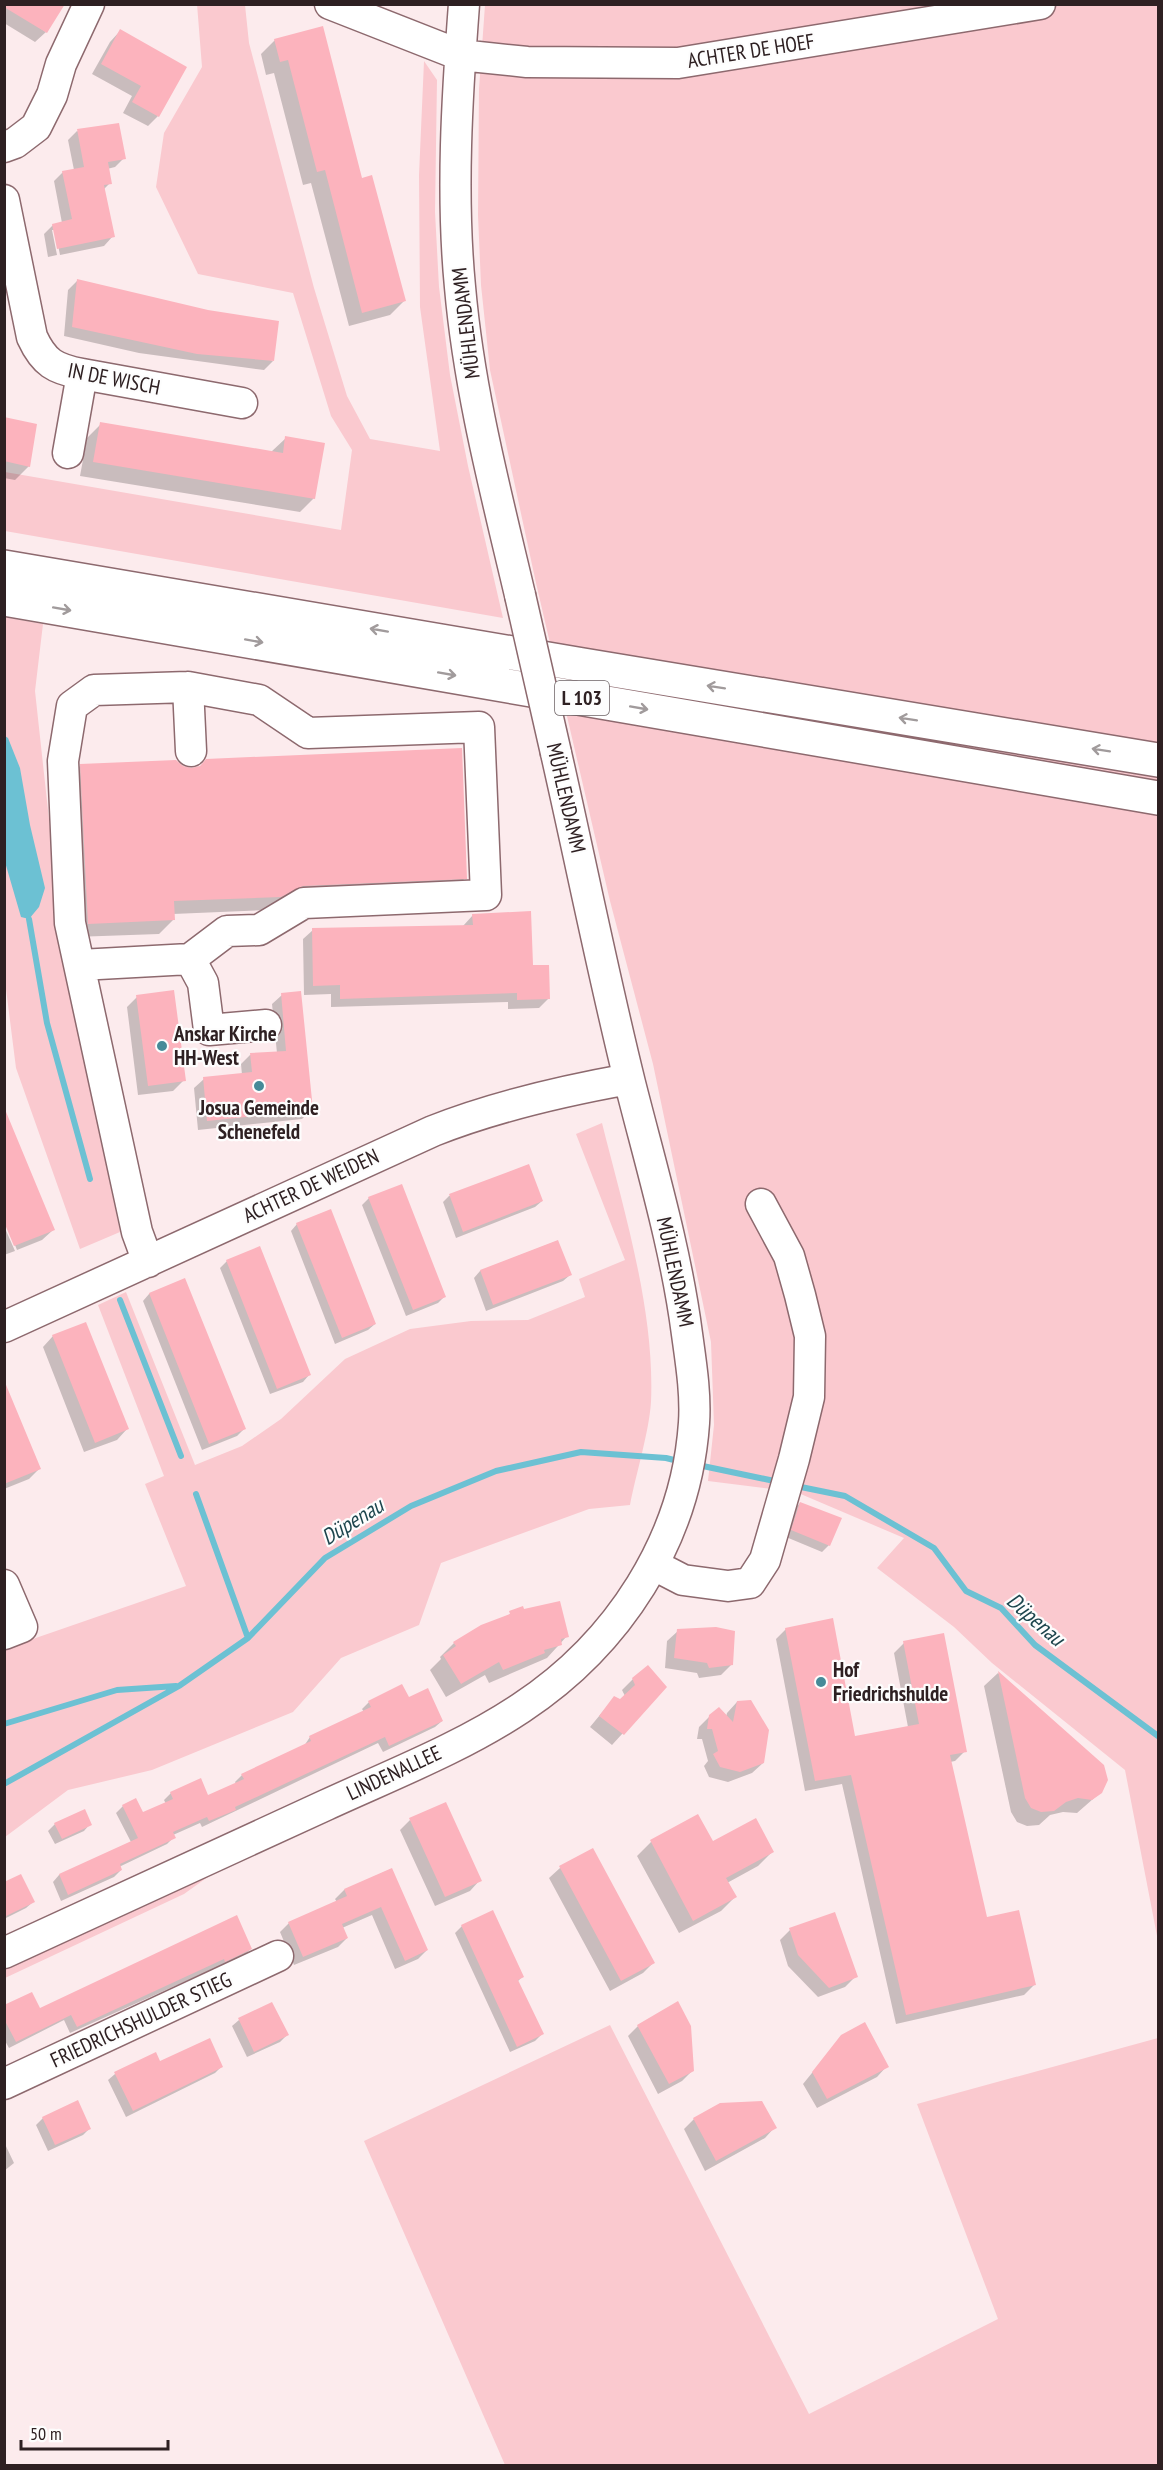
<svg xmlns="http://www.w3.org/2000/svg" width="1163" height="2470" font-family="'PT Sans Narrow',sans-serif">
	<style>
		.green { fill: #fac9cf }
		.water { fill: #6cc1d3 }
		.shadow { fill: #0003 }
		.lines { fill: none; stroke-linecap: round; stroke-linejoin: round }
		.stream { stroke: #6cc1d3; stroke-width: 6 }
		.building { fill: #fcb3bd }
		.minor-casing { stroke: #8d696e; stroke-width: 33 }
		.highway-casing { stroke: #8d696e; stroke-width: 36 }
		.minor { stroke: #fff; stroke-width: 30 }
		.highway { stroke: #fff; stroke-width: 33 }
		.minor-bridge-casing { stroke: #8d696e; stroke-width: 33; stroke-linecap: butt }
		.minor-bridge { stroke: #fff; stroke-width: 30 }
		.oneway { stroke: #a19b9c }
		.poi-dot { fill: #468a98; stroke: #fdfdfd; stroke-width: 2 }
		.labels { text-anchor: middle; stroke-width: 4.5; stroke-linejoin: round; paint-order: stroke }
		.shield { fill: #fdfdfd; stroke: #6c6264; stroke-width: 1.5 }
		.shield-label { font-size: 20px; font-weight: bold; fill: #2e2022 }
		.street-label { font-size: 21px; fill: #2e2022; stroke: #fdfdfd }
		.poi-label { font-size: 21px; font-weight: bold; fill: #2e2022; stroke: #fdfdfd; text-anchor: start }
		.water-label { font-size: 22px; font-style: italic; fill: #1d454d; stroke: #fdfdfd }
	</style>
	<rect width="100%" height="100%" fill="#fcebed"/>
	<!-- green -->
	<path class="green" d="M197,4l48,1 4,38 65,245 33,108 23,43 70,12 -20,-144 -1,-132 5,-114 13,19 -2,132 4,75 11,88 18,91 35,152 -498,-87v-59l336,58 11,-80 -21,-34 -38,-123 -95,-19 -42,-87 8,-54 38,-66z
		M485,5h673v1936l-33,-171 -133,-107 -38,-36 -77,-59 27,-30 -108,-46 -88,-11 6,-56 -3,-83 -58,-278 -43,-163 -74,-318 -46,-213 -9,-85 -3,-70 1,-126z
		M4,617l39,7 -8,67 30,275 55,266 -40,17 -64,-181 -11,-87z
		M602,1123c22,88 53,188 49,279 -2,30 -15,72 -21,103l-41,4 -148,54 -22,62 -78,33 -48,54 -141,58 -84,20 -63,47 -1,-188 182,-63 -41,-102 19,-8 -66,-171 28,-13 69,173 47,-19 39,-27 64,-60 65,-30 61,-8 57,-1 57,-23 -6,-18 46,-19 -49,-126z
		M226,1864l-42,30 -179,84 -1,-15z
		M610,2025l199,389 189,-95 -81,-215 241,-66v427h-653l-141,-324z"/>
	<!-- water -->
	<path class="water" d="M5,736l3,2 12,30 10,57 15,63 -6,19 -10,12 -8,-2 -16,-55z"/>
	<!-- shadow -->
	<path class="shadow" d="M4,4l42,28 -11,10 -31,-19z
		M322,28l39,152 43,121 -14,14 -41,11 -38,-143 -8,2 -29,-112 -8,2 -5,-21 14,-14z
		M120,31l38,85 -10,10 -25,-13 9,-17 -40,-22 18,-32z
		M77,131l47,27 -9,9 -8,2 3,14 -7,7 10,46 -9,10 -44,9 -5,-25h-3l5,25 -9,2 -4,-23 9,-9 9,-2 -8,-42 9,-9 11,-2 -6,-30z
		M77,281l196,80 -9,9 -125,-17 -75,-17 4,-46z
		M4,419l25,47 -14,14 -11,-2z
		M101,424l170,28 15,-14 28,60 -14,14 -220,-36 7,-38z
		M81,765l101,2 283,111 -14,14 -185,18 -93,4v6l-14,14 -85,3 -7,-158z
		M473,915l59,52 17,31 -10,10 -31,1v-7l-177,5v-13l-27,1 -1,-56 10,-9 150,-4z
		M282,995l30,114 -10,10 -104,11 -4,-42 10,-9 38,-4 -1,-11 9,-9 27,-2 -5,-49z
		M137,997l47,83 -11,11 -35,4 -11,-88z
		M528,1165l14,36 -7,6 -79,31 -13,-36 6,-6z
		M369,1198l76,98 -7,7 -32,13 -44,-111z
		M4,1218l49,12 -11,10 -25,10z
		M297,1224l78,100 -7,6 -33,14 -44,-113z
		M4,1226l11,25 -11,4z
		M557,1241l13,34 -7,6 -77,30 -12,-33 6,-7z
		M227,1261l82,114 -6,7 -33,12 -50,-126z
		M185,1280l59,149 -7,7 -35,14 -59,-149 6,-7z
		M53,1336l74,93 -10,11 -33,12 -41,-105z
		M4,1382l35,87 -10,10 -25,10z
		M800,1503l29,42 -7,7 -36,-15 7,-27z
		M522,1608l45,28 -20,22 -58,25 -4,-8 -39,22 -16,-27 11,-11 -1,-2 14,-14z
		M786,1629l68,109 54,-11 -14,-74 10,-10 61,108 -10,10 -5,1 36,157 48,66 -10,10 -128,29 -54,-240 -37,7 -29,-152z
		M678,1631l53,34 -10,10 -22,3 -2,-5 -32,-5 2,-27z
		M998,1673l104,93 -1,26 -24,21 -14,-1 -13,3 -11,10 -12,1 -10,-4 -6,-10 -27,-126z
		M633,1679l32,8 -53,58 -22,-18 24,-29 6,3 5,-5 -3,-6z
		M408,1699l34,22 -7,6 -52,25 -5,-9 -176,84 -2,-4 -27,12 1,2 -7,7 -48,23 2,3 -7,7 -53,24 -8,-19 6,-7 72,-33 -15,-29 7,-7 19,8 24,-10 -2,-4 7,-7 37,4 28,-13 -1,-2 7,-7 62,-29 6,-9 54,-25 -2,-3 7,-7z
		M737,1702l26,61 -11,10 -24,9 -19,-5 -5,-11 4,-5 -6,-22h-5l2,-12 11,-11 16,1 1,-4z
		M697,1816l15,27 60,9 -14,14 -31,17 8,14 -14,14 -42,22 -42,-77 14,-14z
		M410,1820l70,60 -10,11 -35,15 -35,-76z
		M55,1824h35l-6,7 -29,13 -7,-13z
		M592,1850l61,113 -10,10 -33,18 -61,-113 11,-10z
		M391,1869l36,81 -9,9 -23,10 -23,-54 -30,13 5,10 -9,9 -44,18 -14,-33 9,-9 48,-21 -2,-3 9,-9z
		M4,1884l29,18 -7,6 -22,11z
		M462,1926l60,51 -5,5 25,52 -7,7 -25,11 -55,-119z
		M790,1930l66,46 -11,11 -27,10 -30,-31 -8,-26z
		M251,1949l-7,6 -174,78 -6,-13 -55,28 -5,-9v-32l35,3z
		M239,2020l48,15 -7,7 -33,15 -15,-31z
		M638,2026l55,44 -11,11 -24,13 -30,-58z
		M842,2036l45,30 -10,11 -60,31 -14,-24z
		M159,2063l63,3 -7,7 -89,44 -18,-37 7,-6z
		M43,2118l46,11 -6,6 -35,16 -12,-26z
		M694,2119l81,8 -10,11 -60,33 -21,-42z
		M4,2142l10,21 -10,8z"/>
	<g class="lines">
		<!-- stream -->
		<path class="stream" d="M29,919l18,104 43,156
			M120,1300l61,156
			M698,1465l81,17
			M796,1486l49,10 89,52 32,43 35,17 34,37 123,91
			M196,1494l52,144
			M4,1724l113,-34 59,-4
			M4,1784l175,-98 69,-48 77,-80 86,-52 85,-35 85,-19 85,6 16,4"/>
	</g>
	<!-- building -->
	<path class="building" d="M4,4h61l-18,29 -43,-26z
		M323,26l39,152 10,-3 34,126 -44,12 -37,-143 -8,2 -29,-112 -8,2 -6,-23z
		M120,29l67,38 -28,50 -27,-15 9,-16 -40,-22z
		M119,123l7,36 -18,3 4,22 -8,1 11,52 -58,12 -5,-25 20,-5 -10,-48 22,-4 -7,-38z
		M77,279l131,31 71,11 -5,40 -77,-7 -125,-27z
		M4,417l33,7 -7,43 -26,-6z
		M100,422l183,31 2,-17 40,7 -10,56 -222,-37z
		M462,748l5,131 -164,7 -22,11 -107,4 1,19 -87,4 -8,-160 96,-4 7,6 8,2 9,-2 6,-7z
		M531,911l2,54h16l1,34 -33,1v-7l-177,6v-14l-27,1 -1,-58 161,-3 -1,-11z
		M174,990l12,91 -38,5 -12,-91z
		M301,991l12,119 -106,11 -4,-44 49,-5 -2,-19 36,-2 -5,-58z
		M4,1107l51,123 -41,16 -10,-24z
		M529,1164l14,37 -80,31 -14,-38z
		M402,1184l44,113 -33,13 -45,-113z
		M331,1209l45,115 -34,14 -46,-115z
		M558,1240l14,35 -79,30 -13,-35z
		M260,1246l51,129 -34,14 -51,-129z
		M185,1278l61,151 -37,15 -60,-151z
		M86,1322l43,107 -34,14 -43,-108z
		M4,1380l37,89 -37,15z
		M800,1502l42,16 -12,28 -39,-16z
		M560,1601l9,36 -8,2 1,6 -18,5 1,3 -42,17 -4,-8 -38,22 -18,-29 13,-9 -3,-4 28,-17 29,-11 -1,-3 14,-5 1,3z
		M833,1618l22,118 64,-12 -16,-83 41,-8 23,119 -17,3 37,162 32,-7 17,75 -130,30 -55,-240 -36,6 -30,-153z
		M716,1627l19,4 -2,34 -24,3 -2,-5 -33,-5 3,-29z
		M648,1665l19,22 -43,48 -25,-19 15,-20 6,3 15,-14 -3,-7z
		M998,1671l106,94 4,15 -6,13 -10,7 -14,-2 -12,4 -12,9 -13,1 -10,-4 -6,-10z
		M402,1684l7,13 19,-9 15,33 -54,25 -4,-9 -150,70 1,3 -27,11 -2,-4 -34,15 3,6 -56,26 2,6 -54,25 -9,-21 79,-36 -16,-33 14,-7 7,14 30,-13 -3,-7 31,-14 7,17 36,-16 -3,-5 70,-33 -2,-5 62,-29 -3,-6z
		M751,1700l18,30 -5,33 -24,9 -20,-5 -7,-13 5,-3 -6,-22h-5l2,-14 10,-8 14,15 4,-21z
		M446,1802l36,79 -37,16 -36,-79z
		M85,1809l7,16 -30,14 -8,-16z
		M698,1814l15,27 43,-23 18,34 -48,26 11,19 -44,24 -43,-81z
		M593,1848l62,115 -34,18 -62,-115z
		M392,1868l36,82 -23,11 -24,-54 -39,17 6,14 -45,19 -15,-35 59,-26 -3,-7z
		M21,1874l14,28 -31,15v-35z
		M493,1910l31,67 -6,3 26,54 -27,13 -56,-122z
		M835,1912l23,65 -29,11 -31,-33 -9,-27z
		M237,1915l15,34 -27,13 -1,-3 -147,68 -6,-12 -55,27 -12,-23v-14l28,-13 8,16z
		M678,2001l13,25 3,45 -25,13 -32,-59z
		M272,2002l17,33 -35,17 -16,-34z
		M865,2022l24,45 -62,32 -15,-27 29,-37z
		M210,2038l13,29 -90,44 -19,-39 42,-20 4,9z
		M78,2100l13,29 -36,16 -13,-28z
		M762,2101l15,27 -61,33 -23,-43 27,-15z"/>
	<g class="lines">
		<defs>
			<path id="minor" d="M330,4l130,51 67,7 151,1 362,-59
				M464,4c-7,93 -13,190 -4,283 9,104 36,206 60,308
				M4,147l11,-4 21,-16 16,-32 9,-31 28,-60
				M4,200l28,137c12,26 23,32 50,37l160,29
				M68,453l14,-79
				M188,687l3,64
				M190,959l13,24 6,47 57,-5
				M80,965l110,-6 37,-28 32,-1 45,-27 182,-8 -7,-168 -171,6 -49,-33 -71,-13 -94,3 -22,16 -9,55 7,162 67,309 11,30
				M4,1327l429,-196c63,-25 129,-40 196,-52
				M654,1565l29,15 45,6 22,-3 15,-23 29,-101 15,-62 1,-61 -10,-41 -11,-39 -28,-52
				M4,1585l18,42 -18,7
				M4,1953c108,-49 215,-99 322,-148 65,-30 135,-57 195,-97 97,-64 165,-168 173,-285 2,-29 -3,-60 -7,-89 -11,-85 -36,-168 -57,-251 -27,-109 -49,-220 -74,-330
				M4,2084l274,-128"/>
			<path id="highway" d="M4,567l579,98 575,95
				M4,599l1154,199"/>
		</defs>
		<!-- minor casing -->
		<use href="#minor" class="minor-casing"/>
		<!-- highway casing -->
		<use href="#highway" class="highway-casing"/>
		<!-- minor -->
		<use href="#minor" class="minor"/>
		<!-- highway -->
		<use href="#highway" class="highway"/>
		<defs>
			<path id="minor-bridge" d="M520,595l36,158"/>
		</defs>
		<!-- minor-bridge casing -->
		<use href="#minor-bridge" class="minor-bridge-casing"/>
		<!-- minor-bridge -->
		<use href="#minor-bridge" class="minor-bridge"/>
	</g>
	<!-- one-way arrows -->
	<defs><path id="oneway-shaft" d="M-6 0H5M1.5-3L5.5 0L1.5 3" fill="none" stroke-width="1.6" stroke-linecap="round" stroke-linejoin="round" transform="scale(1.5)"/></defs>
	<g class="oneway">
		<use href="#oneway-shaft" transform="translate(62 609) rotate(10)"/>
		<use href="#oneway-shaft" transform="translate(379 630) rotate(-170)"/>
		<use href="#oneway-shaft" transform="translate(254 641) rotate(10)"/>
		<use href="#oneway-shaft" transform="translate(447 674) rotate(10)"/>
		<use href="#oneway-shaft" transform="translate(716 687) rotate(-171)"/>
		<use href="#oneway-shaft" transform="translate(639 708) rotate(10)"/>
		<use href="#oneway-shaft" transform="translate(908 719) rotate(-171)"/>
		<use href="#oneway-shaft" transform="translate(1101 750) rotate(-171)"/>
	</g>
	<!-- markers -->
	<g class="poi-dot">
		<circle cx="162" cy="1046" r="6"/>
		<circle cx="259" cy="1086" r="6"/>
		<circle cx="821" cy="1682" r="6"/>
	</g>
	<g class="labels">
		<!-- shield labels -->
		<rect class="shield" x="555" y="681" width="54" height="34" rx="4.5"/>
		<g class="shield-label">
			<text x="582" y="705">L 103</text>
		</g>
		<!-- street labels -->
		<g class="street-label">
			<text transform="translate(751 51) rotate(-9)" y="7">ACHTER DE HOEF</text>
			<text transform="translate(466 323) rotate(-97)" y="7">MÜHLENDAMM</text>
			<text transform="translate(114 379) rotate(11)" y="7">IN DE WISCH</text>
			<text transform="translate(566 798) rotate(77)" y="7">MÜHLENDAMM</text>
			<text transform="translate(311 1186) rotate(-25)" y="7">ACHTER DE WEIDEN</text>
			<text transform="translate(675 1272) rotate(78)" y="7">MÜHLENDAMM</text>
			<text transform="translate(394 1773) rotate(-25)" y="7">LINDENALLEE</text>
			<text transform="translate(141 2020) rotate(-25)" y="7">FRIEDRICHSHULDER STIEG</text>
		</g>
		<!-- poi labels -->
		<g class="poi-label">
			<text x="174" y="1041">Anskar Kirche<tspan x="174" dy="24">HH-West</tspan></text>
			<text x="259" y="1115" text-anchor="middle">Josua Gemeinde<tspan x="259" dy="24">Schenefeld</tspan></text>
			<text x="833" y="1677">Hof<tspan x="833" dy="24">Friedrichshulde</tspan></text>
		</g>
		<!-- water labels -->
		<g class="water-label">
			<text transform="translate(352 1521) rotate(-32)" y="8">Düpenau</text>
			<text transform="translate(1036 1619) rotate(41)" y="8">Düpenau</text>
		</g>
	</g>
	<!-- border -->
	<rect width="1163" height="2470" fill="none" stroke="#2e2022" stroke-width="12"/>
	<!-- scale -->
	<path d="M21 2440v9h147v-9" fill="none" stroke="#2e2022" stroke-width="3"/>
	<text x="30" y="2440" font-size="18" fill="#2e2022" stroke="#fdfdfd" stroke-width="4.5" paint-order="stroke">50 m</text>
</svg>
